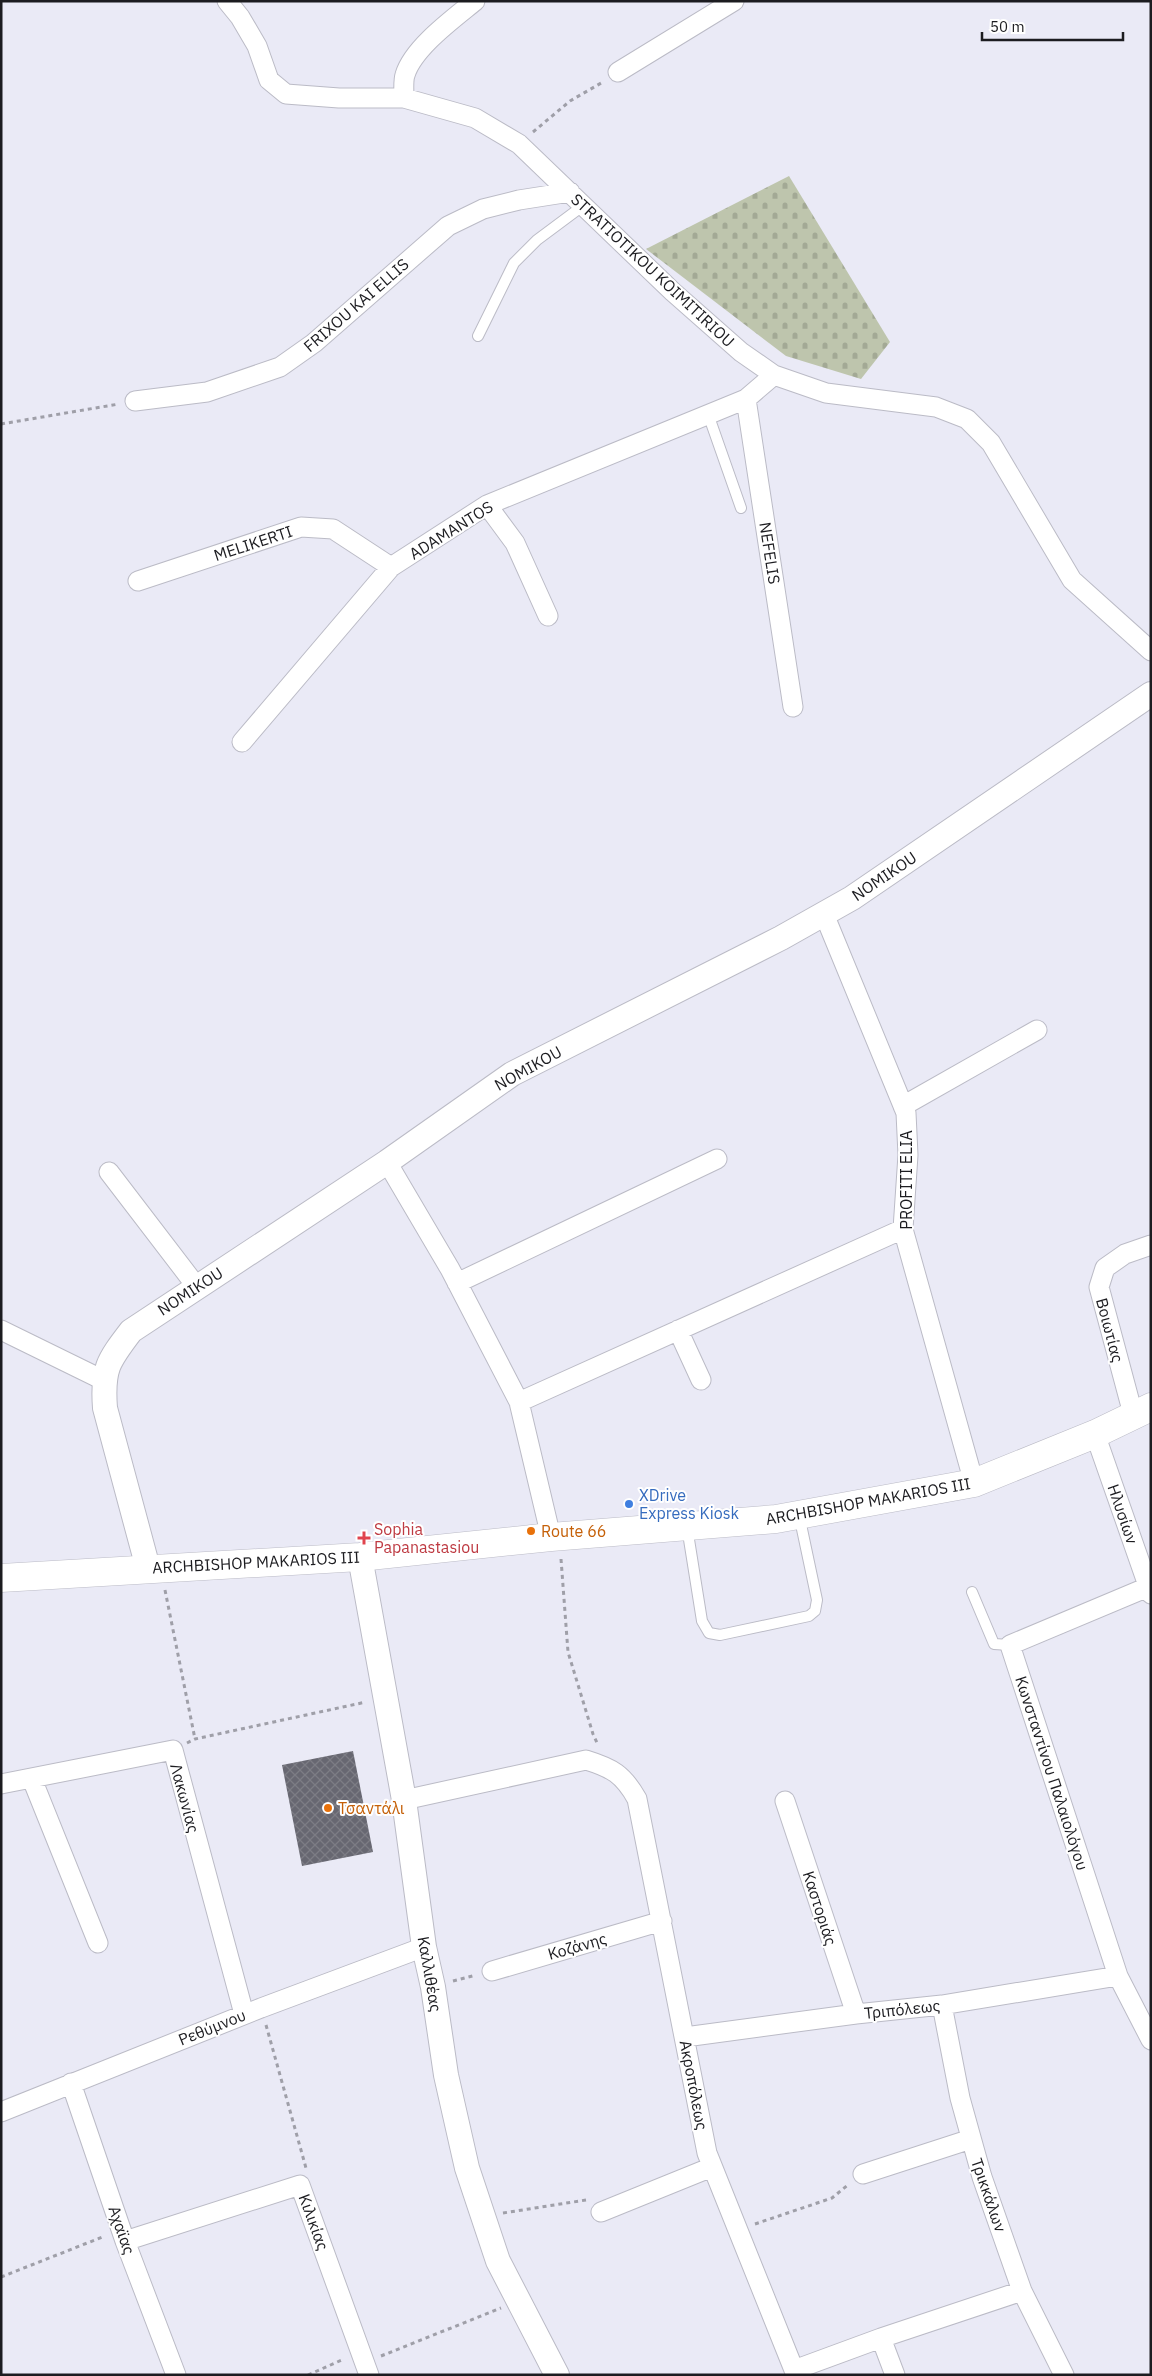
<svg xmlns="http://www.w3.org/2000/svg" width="1152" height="2376" font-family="'IBM Plex Sans',sans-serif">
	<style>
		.cemetery { fill: url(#cemetery-stones) }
		.building { fill: url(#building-cross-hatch) }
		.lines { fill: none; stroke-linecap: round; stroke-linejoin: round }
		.service-casing { stroke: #bbbbc6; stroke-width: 12 }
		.minor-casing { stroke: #bbbbc6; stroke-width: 21 }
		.tertiary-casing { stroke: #bbbbc6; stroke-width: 26 }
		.primary-casing { stroke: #bbbbc6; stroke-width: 29 }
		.path { stroke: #9f9fa8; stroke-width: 3; stroke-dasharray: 4 4; stroke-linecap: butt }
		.service { stroke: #fff; stroke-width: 10 }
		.minor { stroke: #fff; stroke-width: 19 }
		.tertiary { stroke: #fff; stroke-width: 24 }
		.primary { stroke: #fff; stroke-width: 28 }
		.shop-dot { fill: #3f7fe0; stroke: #fff; stroke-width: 2 }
		.food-dot { fill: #e8710a; stroke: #fff; stroke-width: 2 }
		.health-dot { fill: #e0444e; stroke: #fff; stroke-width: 2 }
		.labels { text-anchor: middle; stroke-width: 4; stroke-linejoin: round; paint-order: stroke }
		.street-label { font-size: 16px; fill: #1c1c20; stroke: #fff }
		.shop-label { font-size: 16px; fill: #366cbe; stroke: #fff; text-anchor: start }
		.health-label { font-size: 16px; fill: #be3a42; stroke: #fff; text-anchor: start }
		.food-label { font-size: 16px; fill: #c56008; stroke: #fff; text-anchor: start }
	</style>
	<defs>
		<pattern id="cemetery-stones" width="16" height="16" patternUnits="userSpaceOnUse" patternTransform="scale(1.25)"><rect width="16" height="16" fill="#bec5ad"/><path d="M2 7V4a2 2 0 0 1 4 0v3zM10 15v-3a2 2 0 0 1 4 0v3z" fill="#a3a995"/></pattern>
		<pattern id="building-cross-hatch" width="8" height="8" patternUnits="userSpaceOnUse" patternTransform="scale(1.25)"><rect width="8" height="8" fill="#676771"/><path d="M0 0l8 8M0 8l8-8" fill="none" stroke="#7c7c84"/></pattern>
	</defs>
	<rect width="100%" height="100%" fill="#eaeaf6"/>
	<!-- cemetery -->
	<path class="cemetery" d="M789,176l101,166 -29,37 -75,-23 -140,-107z"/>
	<!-- building -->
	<path class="building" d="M353,1751l20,101 -71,14 -20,-101z"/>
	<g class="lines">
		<defs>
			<path id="service" d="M478,336l36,-73 23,-23 47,-35
				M708,414l33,94
				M687,1527l15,94 7,12 11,2 89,-19 6,-5 2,-11 -18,-85
				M972,1592l22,52 16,1"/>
			<path id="minor" d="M227,1l13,16 17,29 12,34 17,14 53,4h65l71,20 44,26 154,148 68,60 33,23 52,18 110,14 31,12 24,24 81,137 79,71
				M618,72l116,-71
				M404,98c0,-7 -1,-17 1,-23 8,-27 48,-56 70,-74
				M746,399l47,308
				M135,401l72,-9 73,-25 34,-24 134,-117 35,-17 36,-9 51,-8
				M487,505l28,38 33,73
				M138,581l163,-54 32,2 58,38
				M242,742l149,-175 96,-62 259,-106 28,-24
				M824,914l82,199 2,42 -5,74 71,254
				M903,1106l134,-76
				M387,1162l63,107 69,133 32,135
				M109,1172l88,115
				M457,1283l260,-124
				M1,1330l102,50
				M678,1330l23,50
				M519,1402l384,-173
				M1133,1414l-34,-127 6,-19 20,-14 26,-9
				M1095,1434l56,160
				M1148,1587l-138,58 108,331 33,64
				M32,1779l66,164
				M1,1784l172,-34 71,264
				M404,1800l182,-40c26,8 37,14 51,39l70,354 87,217 87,-32 141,-47
				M785,1801l71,213
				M492,1971l170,-50
				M942,2005l18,93 22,79 40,114 42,84
				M685,2037l171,-23 86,-9 176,-29
				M71,2083l54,158 51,134
				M1,2112l260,-104 163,-61
				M863,2174l108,-35
				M601,2212l111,-45
				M125,2241l175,-56 69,190
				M881,2338l14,37"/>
			<path id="tertiary" d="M360,1557l44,243 20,147 9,40 13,88 21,93 31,93 59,114
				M148,1568l-43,-160c-3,-39 3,-47 26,-77l256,-169 125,-88 269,-136 71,-40 299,-204"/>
			<path id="primary" d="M1,1578l359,-21 191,-20 225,-18 198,-36 121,-49 56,-27"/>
		</defs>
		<!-- service casing -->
		<use href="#service" class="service-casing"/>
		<!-- minor casing -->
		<use href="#minor" class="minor-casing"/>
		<!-- tertiary casing -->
		<use href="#tertiary" class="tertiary-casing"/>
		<!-- primary casing -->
		<use href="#primary" class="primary-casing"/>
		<!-- path -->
		<path class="path" d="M533,132l37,-31 33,-19
			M1,424l118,-20
			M561,1559l7,93 25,82 5,11
			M165,1590l30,149
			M187,1743l8,-4 171,-37
			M453,1981l23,-6
			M266,2025l40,143
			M503,2213l83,-13
			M755,2224l77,-26 17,-14
			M1,2277l104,-41
			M381,2356l120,-48
			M308,2375l36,-16"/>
		<!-- service -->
		<use href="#service" class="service"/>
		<!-- minor -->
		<use href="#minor" class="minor"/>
		<!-- tertiary -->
		<use href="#tertiary" class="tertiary"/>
		<!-- primary -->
		<use href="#primary" class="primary"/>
	</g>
	<!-- markers -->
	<circle class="shop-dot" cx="629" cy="1504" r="5"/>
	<g class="food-dot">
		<circle cx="531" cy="1531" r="5"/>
		<circle cx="328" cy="1808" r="5"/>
	</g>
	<path class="health-dot" d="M361.5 1530.5h5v5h5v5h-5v5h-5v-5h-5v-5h5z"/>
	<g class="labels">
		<!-- street labels -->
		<g class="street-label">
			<text transform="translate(653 270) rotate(43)" y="6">STRATIOTIKOU KOIMITIRIOU</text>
			<text transform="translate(356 305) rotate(-41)" y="6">FRIXOU KAI ELLIS</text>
			<text transform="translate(451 530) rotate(-32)" y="6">ADAMANTOS</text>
			<text transform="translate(253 543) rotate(-18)" y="6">MELIKERTI</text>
			<text transform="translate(770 553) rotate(81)" y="6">NEFELIS</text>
			<text transform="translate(884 876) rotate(-34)" y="6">NOMIKOU</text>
			<text transform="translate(528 1068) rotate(-29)" y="6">NOMIKOU</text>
			<text transform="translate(906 1180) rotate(-90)" y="6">PROFITI ELIA</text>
			<text transform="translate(190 1291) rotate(-33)" y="6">NOMIKOU</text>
			<text transform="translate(1110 1330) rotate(75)" y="6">Βοιωτίας</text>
			<text transform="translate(868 1501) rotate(-10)" y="6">ARCHBISHOP MAKARIOS III</text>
			<text transform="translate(1123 1514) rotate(71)" y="6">Ηλυσίων</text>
			<text transform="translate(256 1562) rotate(-3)" y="6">ARCHBISHOP MAKARIOS III</text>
			<text transform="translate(1052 1773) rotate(72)" y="6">Κωνσταντίνου Παλαιολόγου</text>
			<text transform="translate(185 1798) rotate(75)" y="6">Λακωνίας</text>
			<text transform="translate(820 1908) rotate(72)" y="6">Καστοριάς</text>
			<text transform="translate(577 1946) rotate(-16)" y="6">Κοζάνης</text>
			<text transform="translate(430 1974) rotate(80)" y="6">Καλλιθέας</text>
			<text transform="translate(902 2009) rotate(-6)" y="6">Τριπόλεως</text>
			<text transform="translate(212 2027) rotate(-22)" y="6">Ρεθύμνου</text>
			<text transform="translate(694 2085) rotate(79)" y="6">Ακροπόλεως</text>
			<text transform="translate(989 2195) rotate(71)" y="6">Τρικκάλων</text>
			<text transform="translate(314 2222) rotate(70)" y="6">Κιλικίας</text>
			<text transform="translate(122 2230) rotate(71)" y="6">Αχαϊας</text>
		</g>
		<!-- shop labels -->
		<g class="shop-label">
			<text x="639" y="1501">XDrive<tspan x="639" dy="18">Express Kiosk</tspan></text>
		</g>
		<!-- health labels -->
		<g class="health-label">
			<text x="374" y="1535">Sophia<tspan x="374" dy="18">Papanastasiou</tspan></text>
		</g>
		<!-- food labels -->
		<g class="food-label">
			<text x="541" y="1537">Route 66</text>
			<text x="338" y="1814">Τσαντάλι</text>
		</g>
	</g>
	<!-- border -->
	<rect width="1152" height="2376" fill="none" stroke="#1c1c20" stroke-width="5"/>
	<!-- scale -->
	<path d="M982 32v8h141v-8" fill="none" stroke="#1c1c20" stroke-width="2.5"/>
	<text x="990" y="32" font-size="15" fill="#1c1c20" stroke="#ffffff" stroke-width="4" paint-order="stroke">50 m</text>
</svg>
